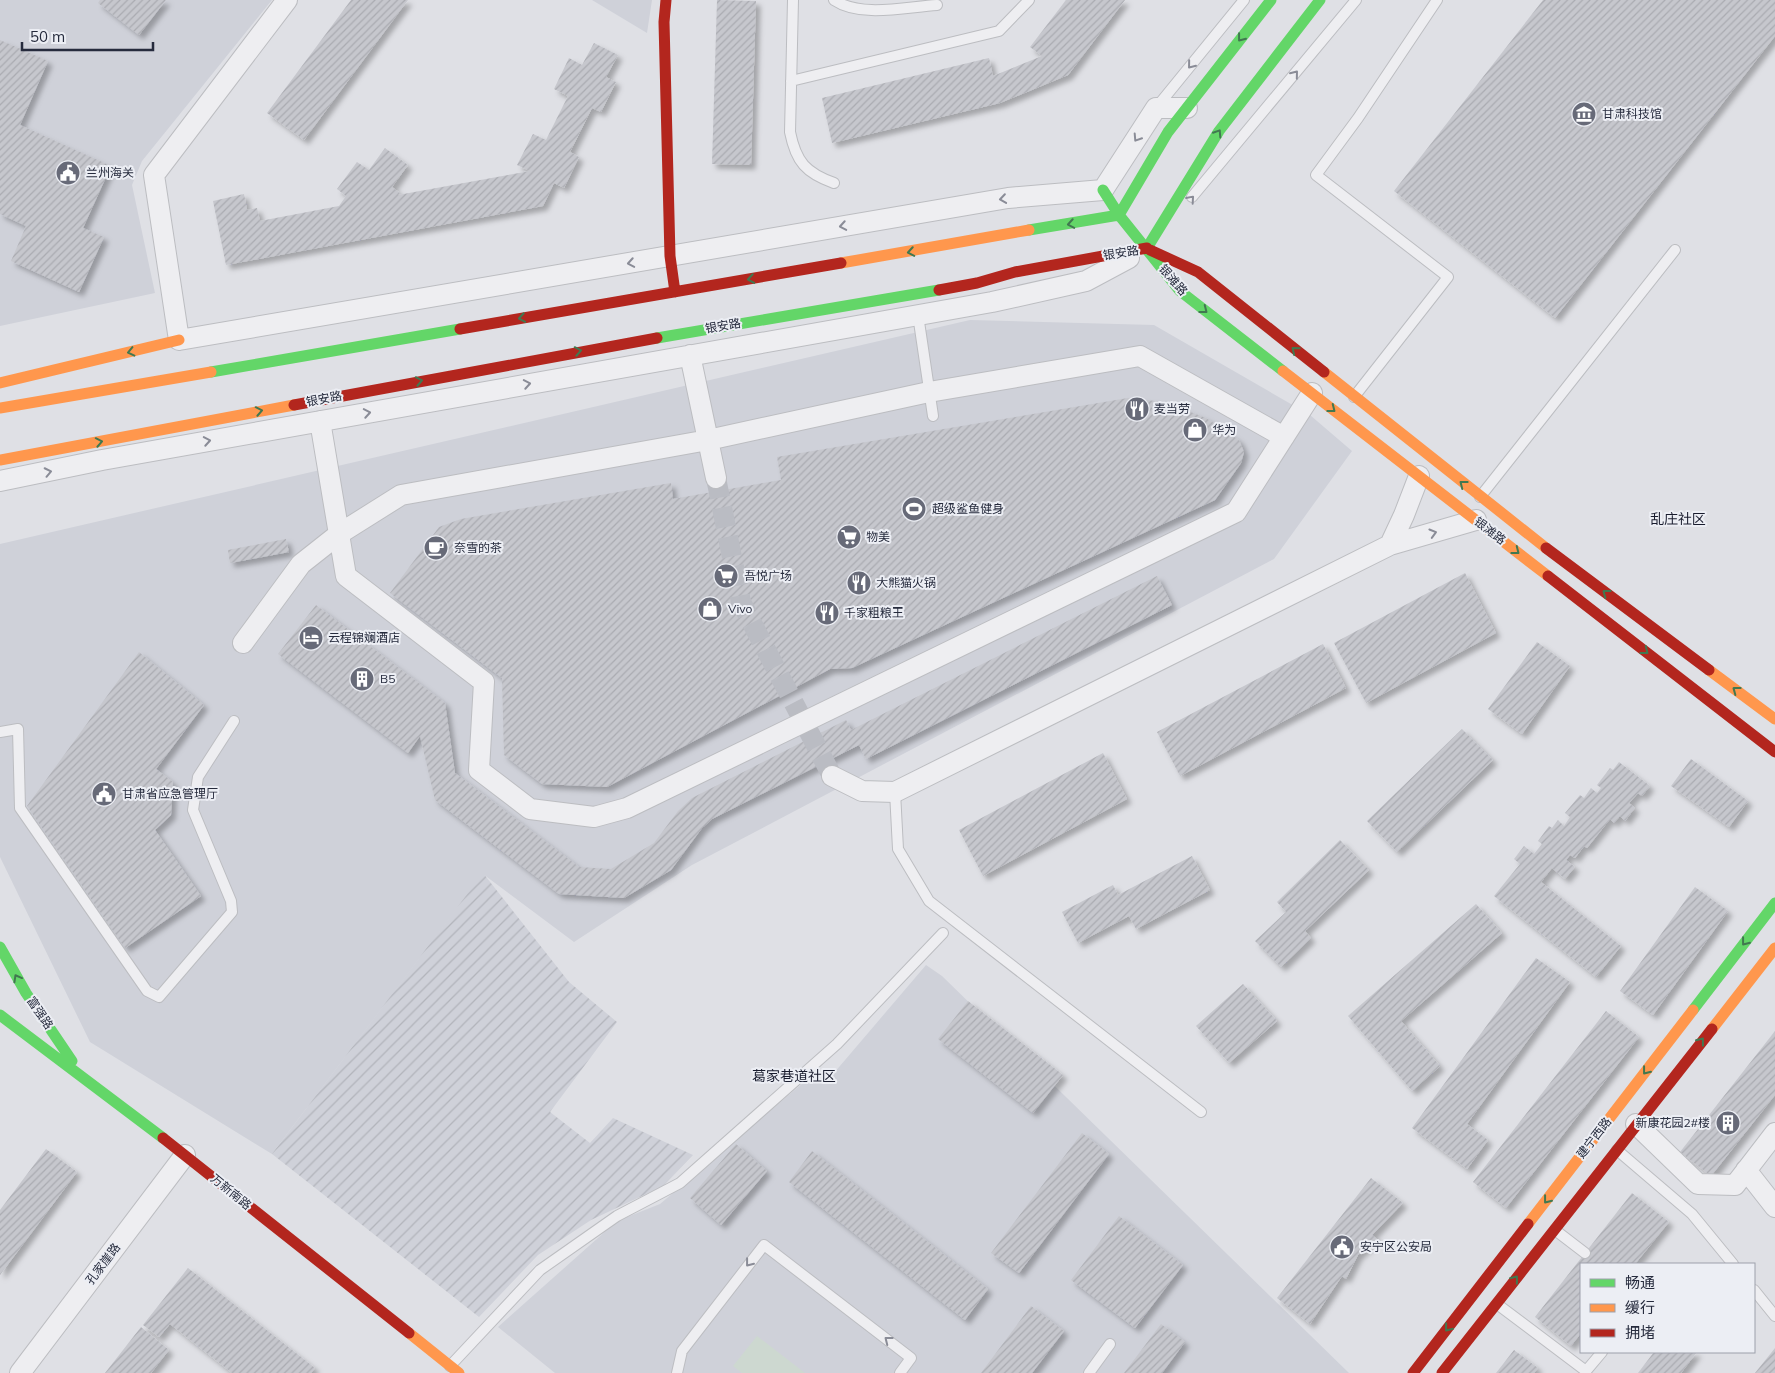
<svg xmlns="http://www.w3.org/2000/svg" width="1775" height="1373" font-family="Mulish,'Noto Sans SC',sans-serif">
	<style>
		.built { fill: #cfd1d9 }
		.industrial { fill: url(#industrial-furrows) }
		.pitch { fill: #cdd8d0 }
		.building { fill: url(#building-hatch); filter: url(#shadow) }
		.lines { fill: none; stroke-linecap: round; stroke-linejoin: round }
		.street-tunnel { stroke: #babcc3; stroke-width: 20; stroke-dasharray: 20 10; stroke-linecap: butt }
		.lane-casing { stroke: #bcbdc1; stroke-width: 12 }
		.street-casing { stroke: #bcbdc1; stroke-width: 22 }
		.lane { stroke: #eeeef1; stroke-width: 10 }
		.street { stroke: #eeeef1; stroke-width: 20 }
		.fast { stroke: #63d668; stroke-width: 11 }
		.slow { stroke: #ff974d; stroke-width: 11 }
		.jam { stroke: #b3261e; stroke-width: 11 }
		.oneway { stroke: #417850 }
		.oneway2 { stroke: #8a8c97 }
		.labels { text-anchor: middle; stroke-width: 4; stroke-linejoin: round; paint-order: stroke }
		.poi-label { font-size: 12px; fill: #262b3d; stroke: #eceef4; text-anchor: start }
		.street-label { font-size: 12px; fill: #262b3d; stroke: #eceef4 }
		.neighbourhood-label { font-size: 14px; fill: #191c2e; stroke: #eceef4 }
	</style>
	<defs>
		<pattern id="industrial-furrows" width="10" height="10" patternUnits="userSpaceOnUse" patternTransform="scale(1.25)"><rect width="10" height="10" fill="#cfd1d9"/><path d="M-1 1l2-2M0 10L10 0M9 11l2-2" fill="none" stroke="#b2b4bb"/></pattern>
		<pattern id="building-hatch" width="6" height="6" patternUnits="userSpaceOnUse" patternTransform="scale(1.25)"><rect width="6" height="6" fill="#c6c7cd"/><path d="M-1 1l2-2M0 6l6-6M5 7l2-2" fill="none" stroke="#aaabb1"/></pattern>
		<filter id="shadow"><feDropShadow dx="4.5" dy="4.5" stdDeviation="2.5" flood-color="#0004"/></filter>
	</defs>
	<rect width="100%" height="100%" fill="#dfe0e5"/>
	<!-- built -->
	<path class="built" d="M0,0h272l-130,161 -10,24 23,108 -155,33z
		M592,0h60l-5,33z
		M970,320l184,5 156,90 42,36 -78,108 -582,306 -118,77 -91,-68 -211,280 -182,-112 -90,-185v-313z
		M926,965l16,11 407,397h-794l-57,-46 119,-106 43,-17 150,-127 18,3z"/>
	<!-- industrial -->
	<path class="industrial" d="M483,873l86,109 48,40 -67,90 40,31 23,-25 80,37 -30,31 -72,34 -53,35 -59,62 -207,-163z"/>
	<!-- pitch -->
	<path class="pitch" d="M757,1336l48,37h-63l-9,-7z"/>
	<!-- building -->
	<path class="building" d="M100,0h66l-27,35 -41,-32z
		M351,0h57l-104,140 -37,-27z
		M717,0l39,1 -5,164 -39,-1z
		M1066,0h59l-57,75 -68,28 -168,40 -10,-45 167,-40 4,18 49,-20 -12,-9z
		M1543,0h232v36l-220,282 -161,-127z
		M0,40l48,21 -28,64 91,41 -28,62 21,9 -25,55 -68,-31 15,-35 -26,-12z
		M594,43l24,12 -12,22 10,5 -15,30 -9,-4 -22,44 9,5 -15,31 -10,-5 -11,23 -317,59 -13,-64 31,-7 3,16 10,-2 3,13 79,-15 7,-10 -9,-7 20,-27 12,8 16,-22 23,17 -16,22 8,6 -2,2 132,-24 -13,-6 16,-31 13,6 22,-44 -14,-7 15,-31 13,7z
		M1128,398l37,4 41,16 33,22 5,12 -3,11 -26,37 -363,168 -22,1 -223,118 -65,-3 -38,-29 -2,-77 -112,-85 49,-66 22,-8 210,-36 2,16 108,-19 -4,-23z
		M286,539l3,13 -59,11 -2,-13z
		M1465,573l31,60 -130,70 -32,-60z
		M1157,576l15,29 -306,154 -7,-14 -147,74 -10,9 -31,42 -47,28 -65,-4 -124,-94 -15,-64 -12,17 -130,-99 38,-49 129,98 10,70 124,94 32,2 43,-26 24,-32 14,-13 154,-78 5,10z
		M1537,642l33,24 -48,68 -34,-25z
		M1323,644l23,44 -166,88 -23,-44z
		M139,652l65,53 -48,64 17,13 -2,33 -16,15 46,66 -76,52 -98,-142z
		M1462,729l31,31 -96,92 -30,-31z
		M1103,753l24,46 -144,77 -24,-46z
		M1691,759l57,42 -19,26 -58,-41z
		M1619,762l31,24 -8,10 -4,-3 -9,10 6,5 -10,13 -5,-5 -6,7 -4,-4 -23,29 -3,-2 -9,12 -5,-3 -4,5 9,7 -10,12 -13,-11 -11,14 80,64 -25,31 -102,-81 26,-32 -6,-5 10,-13 10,8 8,-10 -4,-3 11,-15 3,2 6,-8 6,6 6,-9 -5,-4 15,-18 4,3 7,-10 6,5 4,-5 -4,-3 13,-17 3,2z
		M1340,840l29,30 -64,61 6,7 -30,29 -26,-26 31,-29 -9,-10z
		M1192,856l18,34 -74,39 -7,-13 -51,27 -16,-31 51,-27 5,10z
		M1695,887l33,24 -75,104 -33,-24z
		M1476,904l26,29 -101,88 39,45 -28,25 -64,-75z
		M1536,958l34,24 -103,142 21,16 -21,29 -55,-41z
		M1243,984l34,37 -48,42 -33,-37z
		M968,1001l95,74 -30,38 -95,-74z
		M1606,1011l33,26 -133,171 -33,-26z
		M1775,1031v64l-64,81 -31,-24z
		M1082,1133l27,21 -90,119 -28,-20z
		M736,1144l31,27 -46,54 -31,-27z
		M46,1149l31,23 -77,103v-65z
		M812,1151l176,138 -23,31 -176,-138z
		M1371,1178l32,25 -31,32 5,4 -19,16 -12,24 -4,-3 -32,48 -33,-26z
		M1632,1193l37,29 -34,42h-54v69l-10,13 -36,-29z
		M1119,1216l64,49 -48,63 -64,-48z
		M188,1268l127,100 -4,5h-79l-62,-49 -11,13 -16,-12z
		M1031,1306l33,25 -32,42h-51z
		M1161,1324l24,18 -23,31h-38z
		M141,1327l28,23 -18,23h-46z
		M1775,1348v25h-20z
		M1514,1350l24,18 -4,5h-38z
		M1654,1352h43l-16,21h-43z"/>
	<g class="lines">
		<!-- street-tunnel -->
		<path class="street-tunnel" d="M716,478l25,124 91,174"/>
		<defs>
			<path id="lane" d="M793,0l-3,132c6,30 16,41 44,51
				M834,0c27,18 71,7 103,5
				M791,81l208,-50 30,-31
				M1156,108l88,-108
				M1192,197l164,-197
				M918,315l15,101
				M1354,397l94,-120 -132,-102 42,-57 79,-118
				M1480,497l195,-247
				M0,732l18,-3 2,79 127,183 12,6 73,-85 -1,-11 -38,-91 5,-33 36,-56
				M895,792l3,57 31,52 272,211
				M1617,1150l75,64 41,50
				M1555,1230l30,23
				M1754,1290l21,26
				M1497,1304l89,67 16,-19
				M450,1366l90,-96 77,-54 63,-33 157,-139 106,-111
				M677,1373l5,-22 82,-106 147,113 -11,15
				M1089,1373l21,-29"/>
			<path id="street" d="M287,0l-133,175 25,165 829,-142 95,-8 53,-82h31
				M690,355l26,123
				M320,421l26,155 138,106 -5,88 51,39 64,8 33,-9 609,-296 76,-119
				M0,481l102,-21 890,-158 94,-21 43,-23
				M1390,545l14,-30 15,-39
				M243,643l58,-79 38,-30 62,-39 307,-55 221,-48 211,-36 144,81
				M832,776l30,15 33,1 495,-247 86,-25
				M1636,1124l62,60 37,1 40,-52
				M1746,1170l29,37
				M20,1373l165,-218"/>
		</defs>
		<!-- lane casing -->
		<use href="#lane" class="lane-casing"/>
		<!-- street casing -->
		<use href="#street" class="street-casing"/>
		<!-- lane -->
		<use href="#lane" class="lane"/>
		<!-- street -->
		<use href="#street" class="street"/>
		<!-- fast -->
		<path class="fast" d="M1103,190l16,25 61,76 103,80
			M1029,230l90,-15 49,-83 103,-132
			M1147,248l72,-117 101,-131
			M657,338l282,-48
			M211,372l249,-43
			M0,947l26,46 46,68
			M1693,1010l82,-107
			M0,1015l163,123"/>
		<!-- slow -->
		<path class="slow" d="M841,263l188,-33
			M1283,371l265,205
			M1324,372l222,176
			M0,383l179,-43
			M0,408l211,-36
			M0,460l294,-55
			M1709,670l66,49
			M1712,1029l63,-81
			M1528,1224l165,-214
			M409,1333l50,40"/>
		<!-- jam -->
		<path class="jam" d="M666,0l-2,22 6,234 5,36
			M1150,250l48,22 126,100
			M939,290l38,-7 38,-11 132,-24
			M460,329l381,-66
			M294,405l363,-67
			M1546,548l163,122
			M1548,576l227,176
			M163,1138l246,195
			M1413,1373l115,-149
			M1442,1373l270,-344"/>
	</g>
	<!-- one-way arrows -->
	<defs><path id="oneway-chevron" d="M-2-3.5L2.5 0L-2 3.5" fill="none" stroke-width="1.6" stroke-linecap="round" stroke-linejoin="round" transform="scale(1.25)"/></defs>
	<g class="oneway">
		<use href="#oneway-chevron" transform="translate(1241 38) rotate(128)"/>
		<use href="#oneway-chevron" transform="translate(1218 133) rotate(-57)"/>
		<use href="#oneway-chevron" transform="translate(1071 224) rotate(170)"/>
		<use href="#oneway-chevron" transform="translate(911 252) rotate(170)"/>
		<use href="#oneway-chevron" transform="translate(751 279) rotate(170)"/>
		<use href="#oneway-chevron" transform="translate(1204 310) rotate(38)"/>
		<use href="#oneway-chevron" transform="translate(522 318) rotate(170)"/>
		<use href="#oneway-chevron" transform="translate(1295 350) rotate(-141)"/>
		<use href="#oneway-chevron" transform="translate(578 351) rotate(-11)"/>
		<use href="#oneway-chevron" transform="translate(131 352) rotate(167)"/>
		<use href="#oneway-chevron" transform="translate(419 381) rotate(-11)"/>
		<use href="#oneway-chevron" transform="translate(1332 409) rotate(38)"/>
		<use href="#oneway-chevron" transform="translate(259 411) rotate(-11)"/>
		<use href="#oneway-chevron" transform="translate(99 442) rotate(-11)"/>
		<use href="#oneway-chevron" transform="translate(1463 484) rotate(-142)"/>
		<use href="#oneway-chevron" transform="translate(1516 551) rotate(38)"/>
		<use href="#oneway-chevron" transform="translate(1606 593) rotate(-143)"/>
		<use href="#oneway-chevron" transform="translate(1645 651) rotate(38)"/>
		<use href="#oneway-chevron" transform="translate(1736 690) rotate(-143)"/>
		<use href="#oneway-chevron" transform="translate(1745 942) rotate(128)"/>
		<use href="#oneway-chevron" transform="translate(17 978) rotate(-119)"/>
		<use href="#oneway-chevron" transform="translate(1701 1041) rotate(-52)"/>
		<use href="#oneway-chevron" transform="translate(1646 1071) rotate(128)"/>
		<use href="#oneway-chevron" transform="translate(1547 1200) rotate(128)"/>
		<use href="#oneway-chevron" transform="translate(1515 1279) rotate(-52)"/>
		<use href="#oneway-chevron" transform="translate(1448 1328) rotate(128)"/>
	</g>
	<g class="oneway2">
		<use href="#oneway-chevron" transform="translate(1191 65) rotate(129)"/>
		<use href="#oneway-chevron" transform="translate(1295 74) rotate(-51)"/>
		<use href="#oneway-chevron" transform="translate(1137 138) rotate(123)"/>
		<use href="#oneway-chevron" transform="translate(1003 199) rotate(172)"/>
		<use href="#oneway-chevron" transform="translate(1191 199) rotate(-49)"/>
		<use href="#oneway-chevron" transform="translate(843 226) rotate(170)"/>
		<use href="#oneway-chevron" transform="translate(631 263) rotate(170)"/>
		<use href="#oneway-chevron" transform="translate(527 384) rotate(-10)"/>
		<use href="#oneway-chevron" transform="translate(367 413) rotate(-10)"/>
		<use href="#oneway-chevron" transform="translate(207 441) rotate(-10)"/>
		<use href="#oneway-chevron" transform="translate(48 472) rotate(-12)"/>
		<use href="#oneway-chevron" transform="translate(1433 533) rotate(-16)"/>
		<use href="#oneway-chevron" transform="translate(749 1263) rotate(128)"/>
		<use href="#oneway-chevron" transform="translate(888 1340) rotate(-142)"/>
	</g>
	<!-- icons -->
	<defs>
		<symbol id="museum-disc" viewBox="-11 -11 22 22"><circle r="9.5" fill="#676a78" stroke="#eceef4"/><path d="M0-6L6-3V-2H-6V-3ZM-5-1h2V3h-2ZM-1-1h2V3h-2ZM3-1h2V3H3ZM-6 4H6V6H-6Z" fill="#fff"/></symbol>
		<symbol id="civic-disc" viewBox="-11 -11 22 22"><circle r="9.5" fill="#676a78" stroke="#eceef4"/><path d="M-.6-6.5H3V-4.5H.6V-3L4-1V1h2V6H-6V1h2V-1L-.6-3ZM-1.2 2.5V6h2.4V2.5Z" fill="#fff"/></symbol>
		<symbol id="restaurant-disc" viewBox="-11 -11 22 22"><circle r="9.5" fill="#676a78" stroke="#eceef4"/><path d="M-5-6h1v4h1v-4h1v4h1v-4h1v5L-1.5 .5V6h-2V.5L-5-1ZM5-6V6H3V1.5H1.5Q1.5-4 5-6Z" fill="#fff"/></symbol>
		<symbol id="shop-disc" viewBox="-11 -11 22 22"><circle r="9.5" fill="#676a78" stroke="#eceef4"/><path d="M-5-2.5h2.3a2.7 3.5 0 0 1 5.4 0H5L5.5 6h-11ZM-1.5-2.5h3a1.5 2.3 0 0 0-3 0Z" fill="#fff"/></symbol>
		<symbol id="stadium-disc" viewBox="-11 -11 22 22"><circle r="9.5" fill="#676a78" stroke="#eceef4"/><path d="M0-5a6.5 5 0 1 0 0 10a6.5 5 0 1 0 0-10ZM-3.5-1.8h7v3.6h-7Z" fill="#fff"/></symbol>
		<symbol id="supermarket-disc" viewBox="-11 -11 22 22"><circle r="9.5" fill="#676a78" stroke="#eceef4"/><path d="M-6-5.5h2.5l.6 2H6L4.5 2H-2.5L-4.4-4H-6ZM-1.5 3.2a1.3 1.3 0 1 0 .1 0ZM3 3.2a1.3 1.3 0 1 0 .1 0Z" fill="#fff"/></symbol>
		<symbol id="cafe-disc" viewBox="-11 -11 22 22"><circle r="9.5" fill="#676a78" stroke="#eceef4"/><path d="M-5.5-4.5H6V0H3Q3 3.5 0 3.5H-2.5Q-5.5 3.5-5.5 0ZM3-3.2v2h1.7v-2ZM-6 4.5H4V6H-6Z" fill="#fff"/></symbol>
		<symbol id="hotel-disc" viewBox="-11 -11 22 22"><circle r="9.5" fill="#676a78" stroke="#eceef4"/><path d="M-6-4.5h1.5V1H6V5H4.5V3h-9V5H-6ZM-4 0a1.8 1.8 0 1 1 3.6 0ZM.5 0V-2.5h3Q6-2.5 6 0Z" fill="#fff"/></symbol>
		<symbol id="building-disc" viewBox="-11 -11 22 22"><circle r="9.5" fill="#676a78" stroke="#eceef4"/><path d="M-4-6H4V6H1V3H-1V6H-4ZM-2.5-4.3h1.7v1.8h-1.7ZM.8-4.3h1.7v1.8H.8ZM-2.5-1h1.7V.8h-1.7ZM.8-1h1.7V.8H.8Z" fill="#fff"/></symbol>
	</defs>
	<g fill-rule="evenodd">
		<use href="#museum-disc" x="1570" y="100" width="28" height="28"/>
		<use href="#civic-disc" x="54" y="159" width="28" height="28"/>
		<use href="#restaurant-disc" x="1123" y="395" width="28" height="28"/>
		<use href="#shop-disc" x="1181" y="416" width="28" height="28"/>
		<use href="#stadium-disc" x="900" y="495" width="28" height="28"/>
		<use href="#supermarket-disc" x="835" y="523" width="28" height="28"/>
		<use href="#cafe-disc" x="422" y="534" width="28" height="28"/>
		<use href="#supermarket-disc" x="712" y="562" width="28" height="28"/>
		<use href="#restaurant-disc" x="845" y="569" width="28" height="28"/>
		<use href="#shop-disc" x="696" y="595" width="28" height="28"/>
		<use href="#restaurant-disc" x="813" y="599" width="28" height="28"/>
		<use href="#hotel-disc" x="297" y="624" width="28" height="28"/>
		<use href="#building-disc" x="348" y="665" width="28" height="28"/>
		<use href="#civic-disc" x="90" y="780" width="28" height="28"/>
		<use href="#building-disc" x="1714" y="1109" width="28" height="28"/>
		<use href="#civic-disc" x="1328" y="1233" width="28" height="28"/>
	</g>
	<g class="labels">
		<!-- poi labels -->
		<g class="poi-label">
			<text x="1602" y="118">甘肃科技馆</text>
			<text x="86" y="177">兰州海关</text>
			<text x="1154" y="413">麦当劳</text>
			<text x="1212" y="434">华为</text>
			<text x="932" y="513">超级鲨鱼健身</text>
			<text x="866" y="541">物美</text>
			<text x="454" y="552">奈雪的茶</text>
			<text x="744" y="580">吾悦广场</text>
			<text x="876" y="587">大熊猫火锅</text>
			<text x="728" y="613">Vivo</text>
			<text x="844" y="617">千家粗粮王</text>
			<text x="328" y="642">云程锦斓酒店</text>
			<text x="380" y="683">B5</text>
			<text x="122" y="798">甘肃省应急管理厅</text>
			<text x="1710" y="1127" text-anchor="end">新康花园2#楼</text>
			<text x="1360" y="1251">安宁区公安局</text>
		</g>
		<!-- street labels -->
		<g class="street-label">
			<text transform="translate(1121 253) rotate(-9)" y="4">银安路</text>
			<text transform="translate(1173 280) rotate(49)" y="4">银滩路</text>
			<text transform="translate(723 326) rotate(-10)" y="4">银安路</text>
			<text transform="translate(324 399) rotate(-11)" y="4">银安路</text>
			<text transform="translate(1490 531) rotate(38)" y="4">银滩路</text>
			<text transform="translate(40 1013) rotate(56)" y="4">富强路</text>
			<text transform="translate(1594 1138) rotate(-52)" y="4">建宁西路</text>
			<text transform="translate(231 1192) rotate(39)" y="4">万新南路</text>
			<text transform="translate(103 1264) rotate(-53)" y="4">孔家崖路</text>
		</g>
		<!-- neighbourhood labels -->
		<g class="neighbourhood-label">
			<text x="1678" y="524">乱庄社区</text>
			<text x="794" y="1081">葛家巷道社区</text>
		</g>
	</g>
	<!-- legend -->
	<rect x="1580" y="1263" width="175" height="90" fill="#eceef4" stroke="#9da0ab"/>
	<rect x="1590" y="1279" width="25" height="8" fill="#63d668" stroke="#9da0ab"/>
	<text x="1625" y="1288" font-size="15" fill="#262b3d">畅通</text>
	<rect x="1590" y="1304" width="25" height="8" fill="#ff974d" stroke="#9da0ab"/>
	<text x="1625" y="1313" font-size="15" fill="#262b3d">缓行</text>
	<rect x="1590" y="1329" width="25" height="8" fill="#b3261e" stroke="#9da0ab"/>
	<text x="1625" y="1338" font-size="15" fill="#262b3d">拥堵</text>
	<!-- scale -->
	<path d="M22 42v8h131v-8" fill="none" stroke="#262b3d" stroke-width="2.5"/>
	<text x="30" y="42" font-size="15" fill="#262b3d" stroke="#eceef4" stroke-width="4" paint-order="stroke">50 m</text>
</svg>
